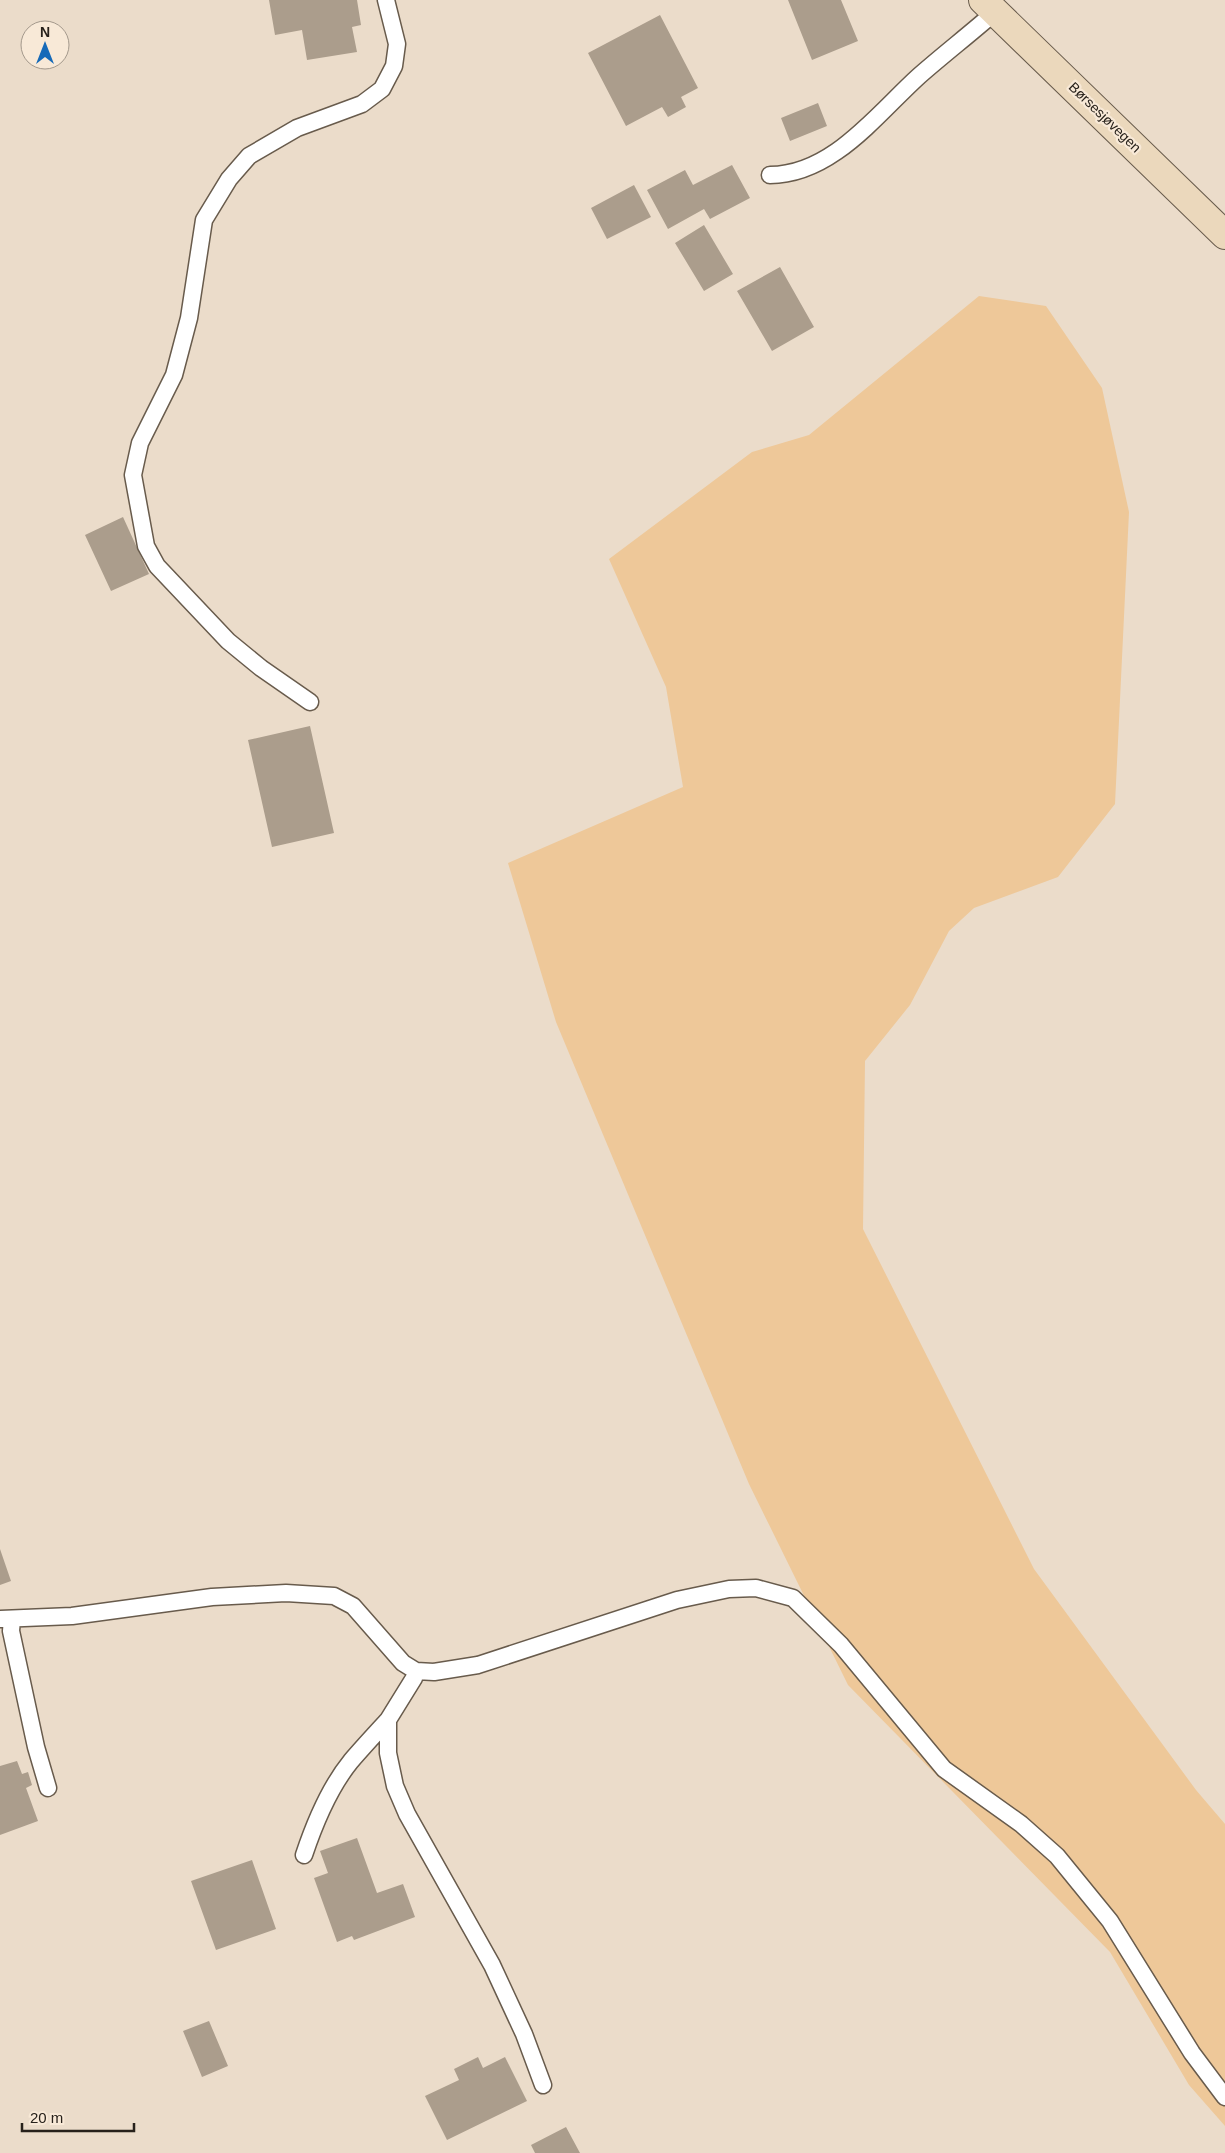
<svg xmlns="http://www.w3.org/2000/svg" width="1225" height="2153" font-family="Arial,sans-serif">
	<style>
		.green { fill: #eec899 }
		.building { fill: #ab9d8c }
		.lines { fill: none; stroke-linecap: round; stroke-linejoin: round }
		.service-casing { stroke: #685b4c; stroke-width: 19 }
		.secondary-casing { stroke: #685b4c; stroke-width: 30 }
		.service { stroke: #fff; stroke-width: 16 }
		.secondary { stroke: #ebd8bc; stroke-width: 28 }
		.labels { text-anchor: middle; stroke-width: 4.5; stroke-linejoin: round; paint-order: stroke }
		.street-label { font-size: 14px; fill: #27211b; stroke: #f8e9d7 }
	</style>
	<rect width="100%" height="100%" fill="#ebdcca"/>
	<!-- green -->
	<path class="green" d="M979,296l67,10 56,82 27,124 -14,292 -57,73 -84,31 -25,23 -39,74 -45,56 -2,168 171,340 162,221 29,34v302l-36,-41 -79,-133 -262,-267 -99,-201 -193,-462 -48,-159 175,-76 -17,-100 -57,-128 143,-107 57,-17z"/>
	<!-- building -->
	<path class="building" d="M269,0h88l4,25 -9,2 5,25 -50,8 -5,-30 -27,5z
		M788,0h53l17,41 -46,19z
		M660,15l38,73 -17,9 5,10 -18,10 -6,-10 -36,19 -38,-73z
		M818,103l9,23 -37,15 -9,-23z
		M732,165l18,33 -40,21 -6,-10 -36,20 -21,-39 38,-20 8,15z
		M634,185l17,32 -44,22 -16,-31z
		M704,225l29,49 -29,17 -29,-48z
		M780,267l34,60 -42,24 -35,-60z
		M123,517l26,57 -38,17 -26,-56z
		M310,726l24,107 -62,14 -24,-107z
		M0,1549l11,32 -11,4z
		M17,1761l5,13 6,-2 4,13 -6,3 12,33 -38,14v-69z
		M357,1838l20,55 26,-9 12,33 -61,23 -2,-4 -15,6 -23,-64 14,-5 -8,-22z
		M252,1860l24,69 -60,21 -25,-69z
		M209,2021l19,45 -26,11 -19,-46z
		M478,2057l5,11 22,-11 22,44 -80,39 -22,-44 34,-16 -5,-11z
		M566,2127l14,26h-45l-4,-8z"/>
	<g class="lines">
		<defs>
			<path id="service" d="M770,175c62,0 107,-61 149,-99 25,-22 51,-42 76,-64
				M310,702l-49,-34 -33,-27 -71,-75 -11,-20 -13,-71 7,-32 34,-68 15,-57 15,-98 25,-41 20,-23 48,-28 65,-24 20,-15 12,-23 3,-22 -11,-44
				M0,1619l72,-3 140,-19 74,-4 48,3 19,10 50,57 13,8 18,1 44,-7 199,-65 52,-11 27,-1 37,10 48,47 103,124 77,55 36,32 53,65 82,132 33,44
				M12,1619l-1,12 25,116 12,41
				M416,1671l-2,7 -26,42v33l7,33 12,28 85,151 32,69 19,51
				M304,1855c11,-33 25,-67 47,-94 12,-14 25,-28 37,-41"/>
			<path id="secondary" d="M983,0l242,235"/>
		</defs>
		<!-- service casing -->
		<use href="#service" class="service-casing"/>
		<!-- secondary casing -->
		<use href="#secondary" class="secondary-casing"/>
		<!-- service -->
		<use href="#service" class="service"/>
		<!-- secondary -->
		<use href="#secondary" class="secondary"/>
	</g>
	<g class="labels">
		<!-- street labels -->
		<g class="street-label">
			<text transform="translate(1105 117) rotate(44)" y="5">Børsesjøvegen</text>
		</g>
	</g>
	<!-- north arrow -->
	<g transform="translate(45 45)"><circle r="24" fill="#f8e9d7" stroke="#a4998c"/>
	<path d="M0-4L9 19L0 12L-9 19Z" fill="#166ab8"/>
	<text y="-8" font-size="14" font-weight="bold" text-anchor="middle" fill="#27211b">N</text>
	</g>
	<!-- scale -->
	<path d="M22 2123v8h112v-8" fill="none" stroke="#27211b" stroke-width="2.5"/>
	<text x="30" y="2123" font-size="15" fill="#27211b" stroke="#f8e9d7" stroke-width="4" paint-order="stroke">20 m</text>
</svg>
